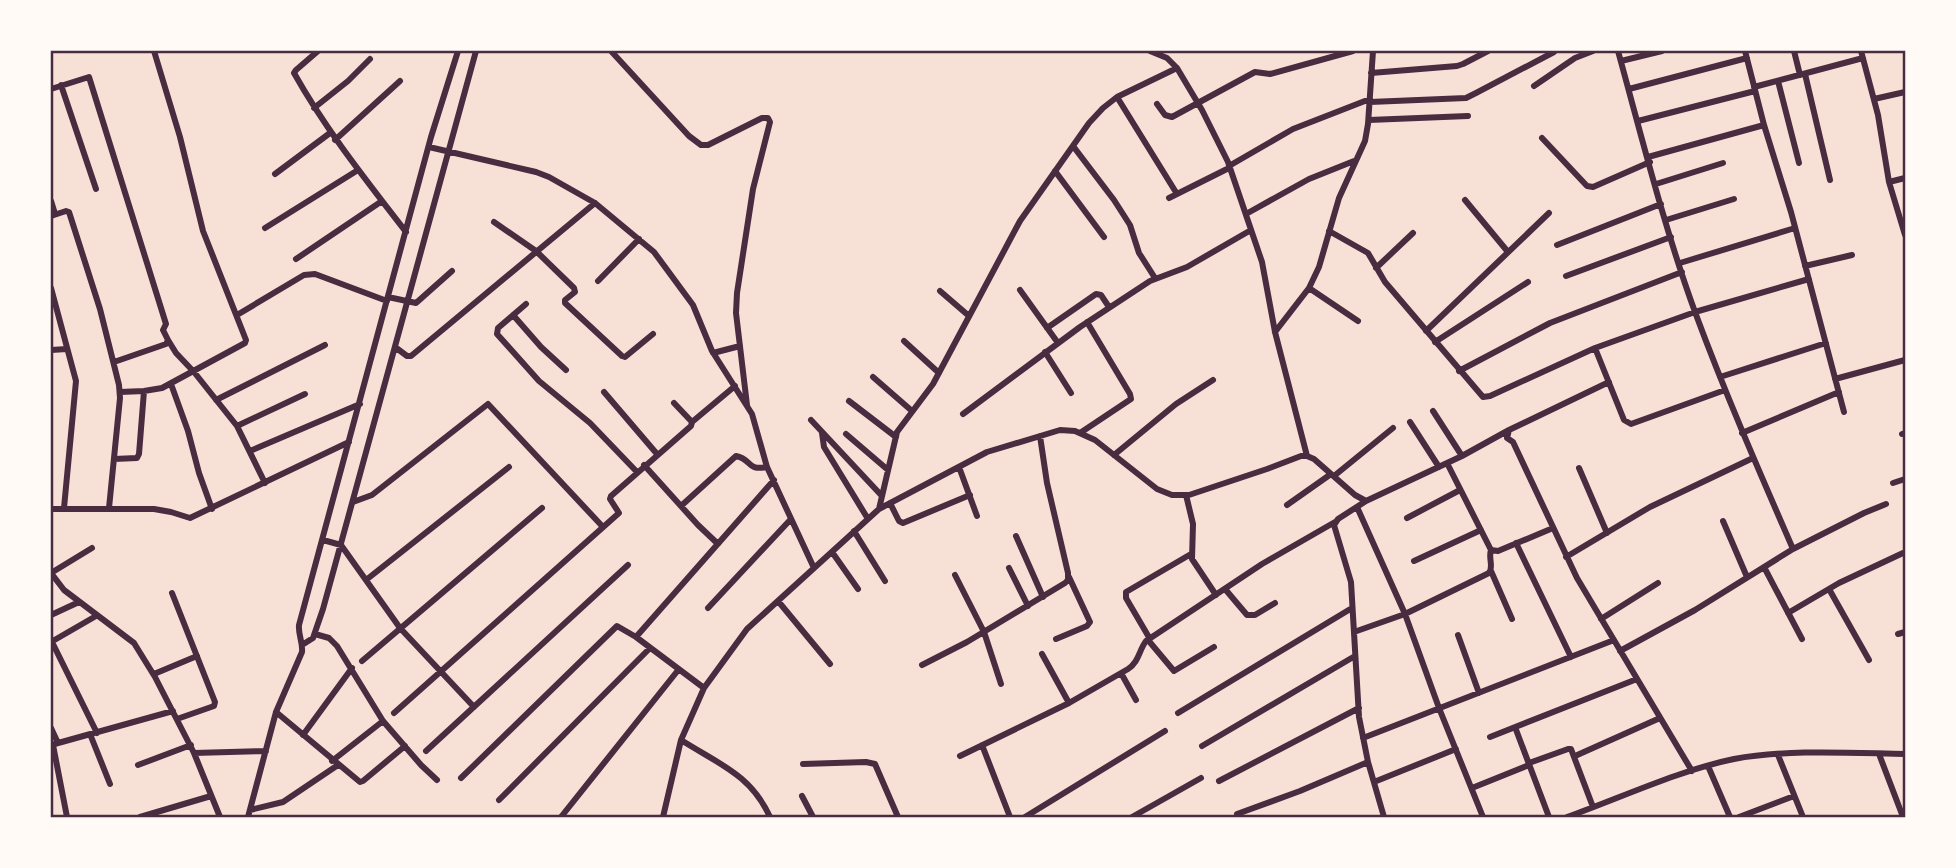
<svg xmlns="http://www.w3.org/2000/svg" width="1956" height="868" font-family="'Roboto Condensed',sans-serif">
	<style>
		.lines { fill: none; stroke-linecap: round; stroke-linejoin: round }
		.minor { stroke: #4a2c40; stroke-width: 6 }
		.neatline { fill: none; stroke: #4a2c40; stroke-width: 2.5 }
	</style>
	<rect width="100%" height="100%" fill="#f7e1d7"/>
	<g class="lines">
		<!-- minor -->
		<path class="minor" d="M318,51l-22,19 -2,3c32,57 72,107 112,159
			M611,51l78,85 12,9h7l54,-27h6l2,4 -17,67 -16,104 -1,20 11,92
			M1150,51l17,7 10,10 25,42 26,52 34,100 13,70 32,124
			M1618,51c24,87 46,176 77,261 30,81 64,159 98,237
			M1745,51l19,74 27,87 53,200
			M1794,51l6,24
			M1861,51l17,64 11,67 16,53
			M1621,61l41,-10
			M1371,73l86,-7 6,-2 25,-13
			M1805,74l25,106
			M1778,81l21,82
			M61,85l35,104
			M1534,86l41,-28 18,-7
			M1754,87l109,-29
			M51,89l38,-12 77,247 -3,6 5,10 -2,4 -52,18
			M1629,89l118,-31
			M1117,97l60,97
			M1874,99l31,-7
			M1370,102l96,-4 10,-5 78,-41
			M1157,104l8,11 7,2 83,-45 15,2 83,-23
			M314,108l34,-27 22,-22
			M1369,120l99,-4
			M1638,121l117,-30
			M1542,138l45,48 6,1 57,-25
			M335,140l65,-59
			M1073,146l41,54 16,25 9,28 16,25
			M429,147l107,25 13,5 46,26 59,49 39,53 19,46 40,63 15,53 47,101
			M1648,157l116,-32
			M1229,166l64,-37 77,-30
			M1055,171l49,66
			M275,174l55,-41
			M1889,182l16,-4
			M1656,184l67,-21
			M1169,198l60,-30
			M1465,200l43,52
			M51,201l4,13
			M1246,214l63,-35 45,-18
			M51,216l15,-5 3,1 31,97 19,76 1,13 -11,110
			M1666,220l68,-21
			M494,222l42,29 38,37 1,4 -10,8v3l57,53 3,1 28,-23
			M265,228l93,-58
			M1329,231l39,22 17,29 98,115 7,-1 105,-48 100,-36 114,-33
			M1557,245l104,-41
			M296,259l86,-58
			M1680,263l115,-35
			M1805,266l47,-11
			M1376,268l37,-35
			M1566,276l105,-39
			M598,281l41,-42
			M51,288l25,93 -12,127
			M1309,288l49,33
			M1020,290l38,53
			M940,291l29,25
			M388,297l28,6 36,-32
			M526,304l-28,24 -1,6 42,47 51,42 47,49
			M237,315l67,-40 11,-1 72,27
			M513,315l28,32 25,23
			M1047,328l49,-34 5,1 8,12
			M1426,331l123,-118
			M1275,332l34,-44 10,-21 20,-69 26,-57 3,-17 5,-73
			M168,340l8,13 18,19 43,54 28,57
			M904,341l35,32
			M1435,342l93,-60
			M395,347l12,9h4l184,-153
			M1595,348l29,72 7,4 94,-34
			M51,350l16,-1
			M1045,352l26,41
			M713,353l27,-7
			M1459,371l91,-48 132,-51
			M873,377l39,34
			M1720,377l106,-34
			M1835,379l70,-19
			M171,384l17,47 11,42 13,36
			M120,392l24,-1 18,-3 83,-45 1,-3 -43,-109 -23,-94 -26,-86
			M604,392l53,62
			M216,400l109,-55
			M849,401l47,36
			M1433,411l29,45
			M963,414l117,-87 70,-46 37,-14 64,-37
			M811,420l71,76
			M692,422l43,-36
			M1410,422l29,45
			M237,426l68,-32
			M1509,430l100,-48
			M822,433l2,14 44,72
			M1080,433l51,-34 -1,-5 -43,-72
			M1742,433l97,-41
			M846,434l42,36
			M1902,434l3,-1
			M250,451l110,-47
			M1114,455l62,-51 37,-24
			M114,459l23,-1 2,-4 5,-63
			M1447,463l44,87 7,1 55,-23
			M644,465l54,60 20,19
			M959,467l18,49
			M1579,468l28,65
			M1334,476l59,-48
			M1893,483l12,-4
			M1186,495l7,29 -1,35 24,36
			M1366,501l-28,18 -4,6 17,57 8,135 9,45 16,55
			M353,502l19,-7 116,-91 115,123
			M890,503l9,18 4,2 67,-28
			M1287,505l44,-31
			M681,506l55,-50c16,3 10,15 31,11
			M1357,507l48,107 34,94 44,109
			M51,509h103l17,3 19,6 159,-76
			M879,509l18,-77 36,-48 87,-163 69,-98 14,-15 14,-11 60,-29
			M1407,518l53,-28
			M1723,521l24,56
			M854,531l31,50
			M1016,536l27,61
			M323,540l18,5 59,83 74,79
			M1516,543l55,114
			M832,552l26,37
			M1566,557l84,-50 103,-49
			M1414,561l67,-31
			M1764,567l38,72
			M1009,568l19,38
			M1491,571l21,48
			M51,573l13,17 70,53 21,34 39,76 26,64
			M51,573l41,-25
			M955,575l29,57 17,52
			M366,580l143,-113
			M1225,589l22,26h8l20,-12
			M1829,589l40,71
			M172,593l43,109 -1,4 -37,13
			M778,601l52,63
			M708,608l83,-89
			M1788,613l51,-30 64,-30
			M51,615l28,-13
			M1601,619l57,-36
			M1354,632l51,-18 84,-41c5,-6 -1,-15 2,-23
			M315,634l14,4 8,8 46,75 38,44 16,15
			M1898,634l7,-2
			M1458,635l21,58
			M636,637l138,-157
			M1056,639l31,-13 3,-4 -21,-45
			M1150,639l-24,-41v-6l65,-38
			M1148,640l26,31 40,-24
			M51,642l45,-26
			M52,642l45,91
			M302,645l11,-7 10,-29 153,-558
			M1620,651l75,-41 98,-61 71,-36 22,-9
			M1042,654l27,49
			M362,661l180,-153
			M922,665l45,-23 98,-59 3,-3v-7l-21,-90 -7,-47
			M1121,673l15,27
			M154,674l43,-18
			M276,712l84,70 3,-1 42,-35
			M394,713l225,-200 -9,-14 1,-3 80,-70 1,-4 -18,-19
			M1178,713l174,-105
			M1515,727l34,90
			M51,728l7,15
			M90,734l20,50
			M303,735l49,-67
			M1490,737l147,-58
			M1363,738l251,-98
			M681,740c38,24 70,35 89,77
			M51,745l122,-34
			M53,745l14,72
			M982,745l28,72
			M1202,746l153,-90
			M426,751l202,-186
			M194,753l72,-2
			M1879,754l24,63
			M1778,755l25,62
			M960,756l109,-53 59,-34c11,-7 11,-19 18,-28l116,-77 73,-42
			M1575,756l85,-38
			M332,761l51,-40
			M1529,763l39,-14h3l22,58
			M803,764l63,-2 9,2 23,53
			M138,765l53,-20
			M1708,766l22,51
			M461,778l156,-152 19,11 68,51
			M1219,781l140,-73
			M1374,782l82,-33
			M1472,788l57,-23
			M802,796l11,21
			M499,800l151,-152
			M250,810l33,-8 55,-37
			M1237,814l63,-23 68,-29
			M140,817l71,-21
			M248,817l28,-105 26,-60c1,-10 -4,-17 -3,-27l132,-488 27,-86
			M561,817l118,-148
			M663,817l18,-77 23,-52 43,-59 132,-120 108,-57 73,-22 15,1 20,9 62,49 15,6h17l78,-26 34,-13h6l7,3 41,36 11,6 96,-45 47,-26 -2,8 6,4 64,136 115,193
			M1025,817l140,-86
			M1132,817l69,-39
			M1567,817c53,-19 113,-47 167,-58 54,-10 117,-6 171,-5
			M1739,817l55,-21"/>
	</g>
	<!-- border -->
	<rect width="1956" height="868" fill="none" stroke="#fffaf5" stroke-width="105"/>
	<rect x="52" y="52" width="1852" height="764" class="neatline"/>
</svg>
